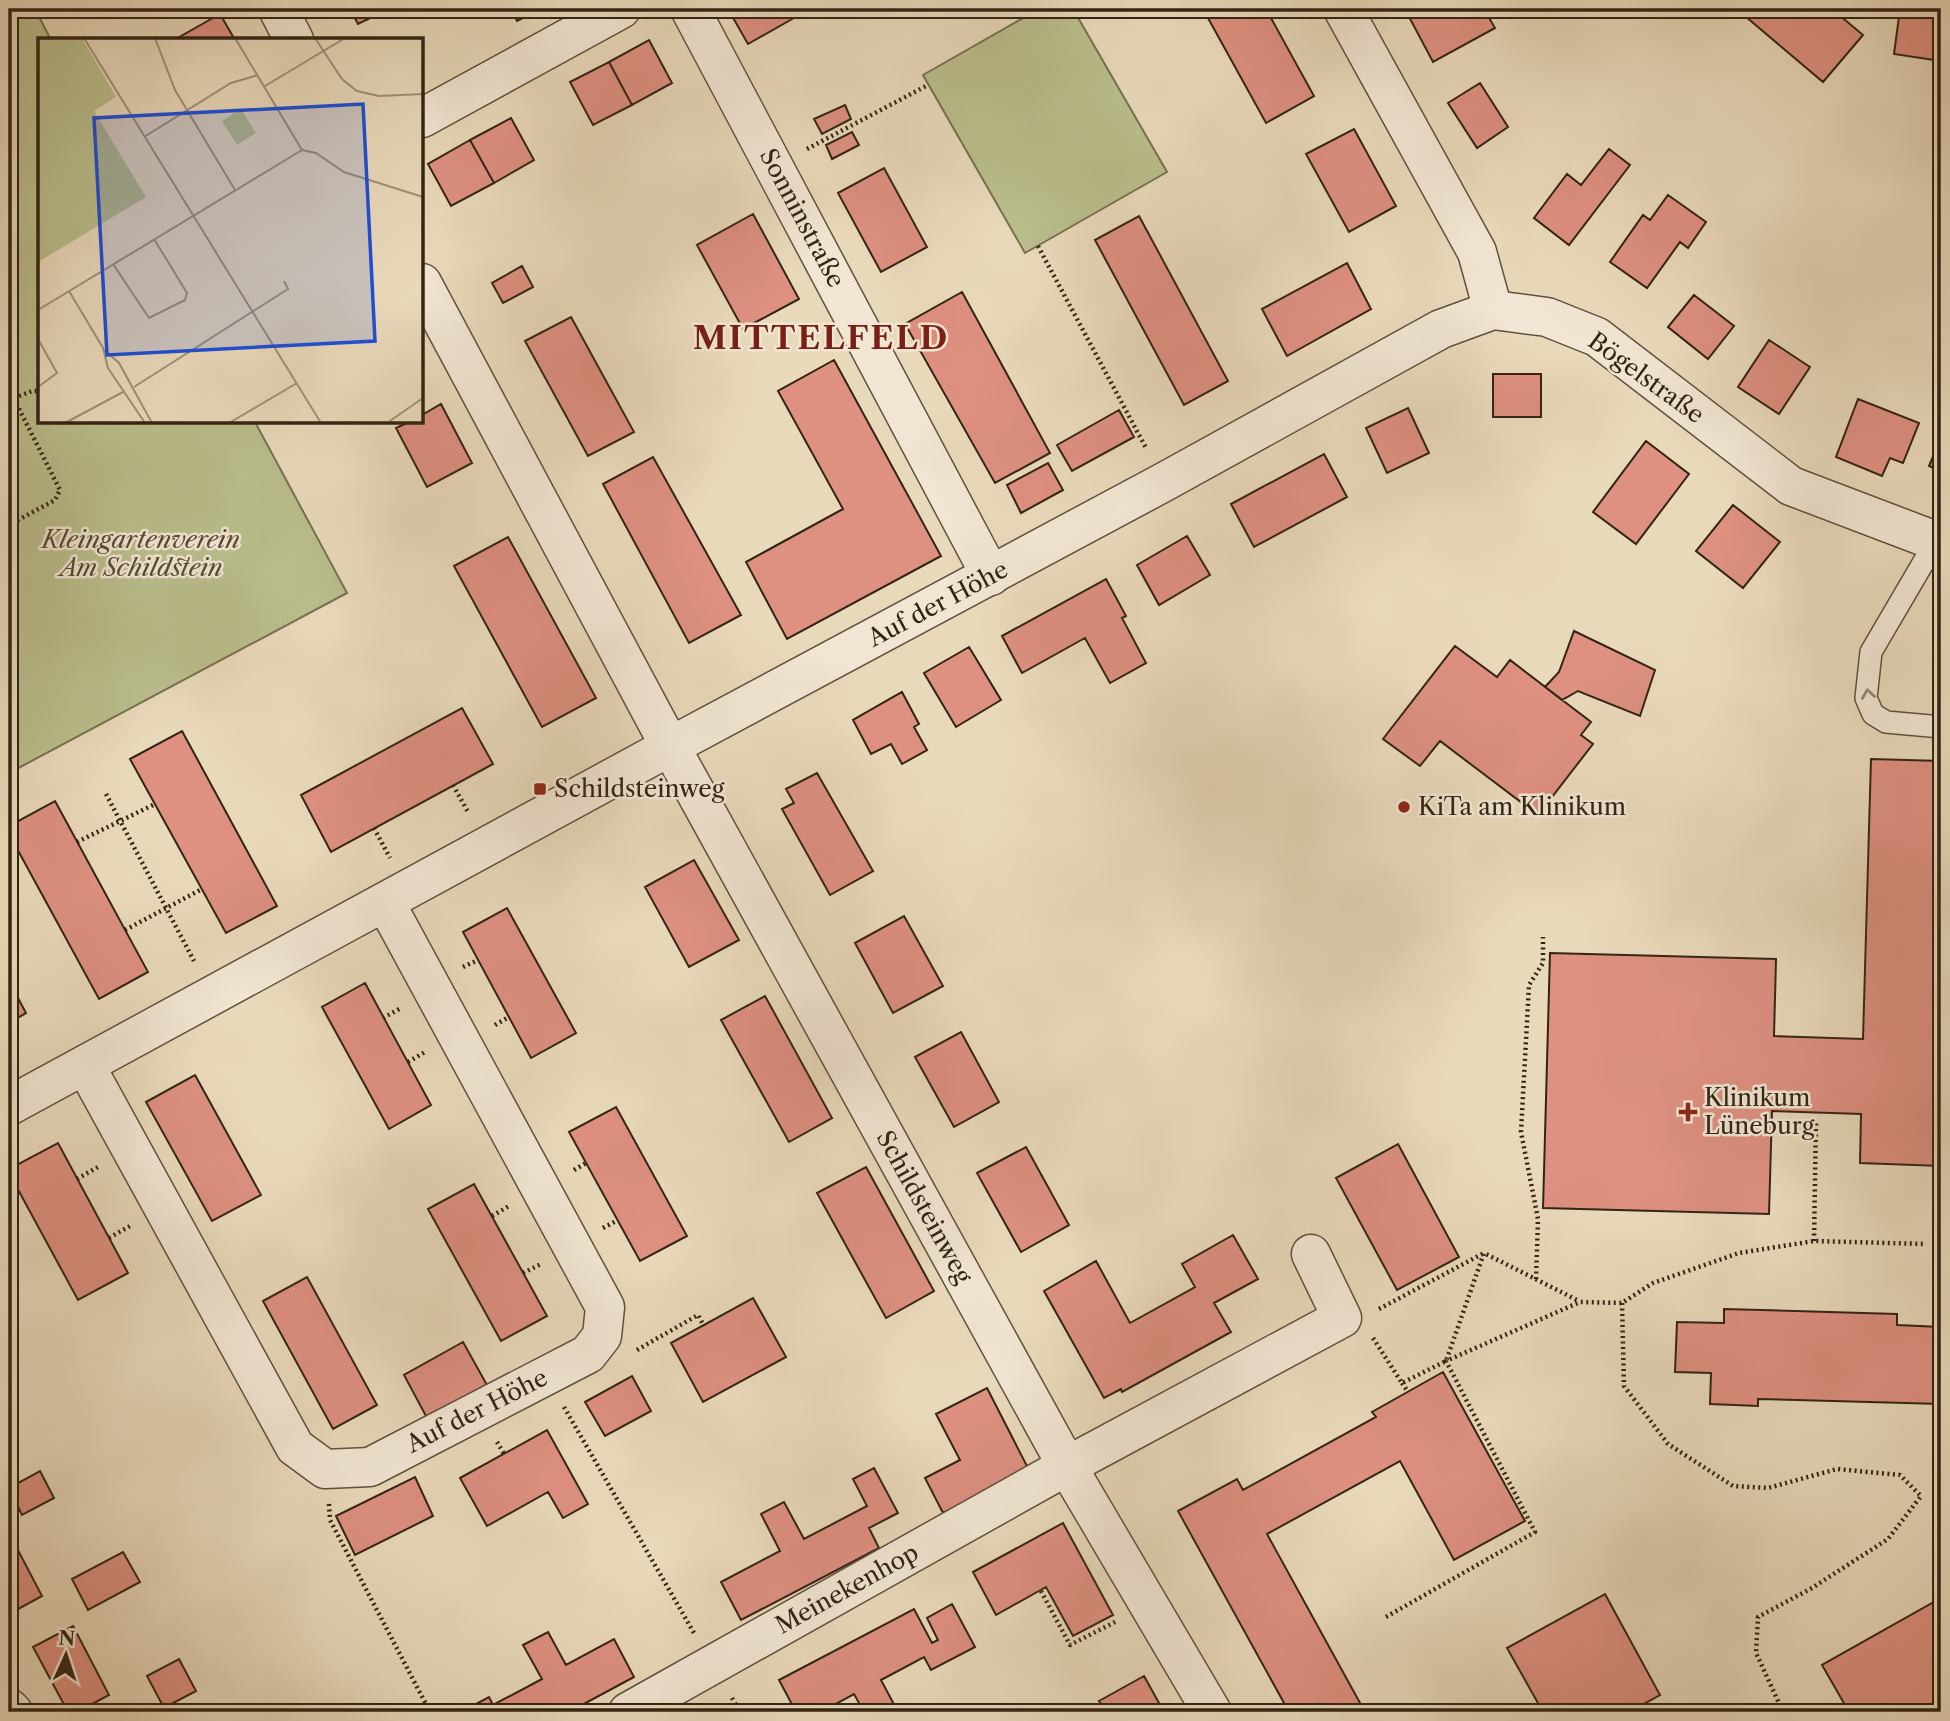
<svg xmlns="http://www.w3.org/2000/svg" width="1950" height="1721" font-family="'Libre Caslon Text',serif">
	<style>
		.green { fill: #babe8d; stroke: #767150; stroke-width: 2 }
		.building { fill: #de9081; stroke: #322414; stroke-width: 2 }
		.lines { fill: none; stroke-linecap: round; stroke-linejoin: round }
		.service-casing { stroke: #60513e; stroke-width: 24 }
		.minor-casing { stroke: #60513e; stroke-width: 41 }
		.tertiary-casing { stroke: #60513e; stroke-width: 41 }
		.path { stroke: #322414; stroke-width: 4.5; stroke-dasharray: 2 3.5; stroke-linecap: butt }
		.service { stroke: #f1e6d3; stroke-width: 21 }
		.minor { stroke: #f1e6d3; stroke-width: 38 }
		.tertiary { stroke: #f1e6d3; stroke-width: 38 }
		.oneway { stroke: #928574 }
		.poi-dot { fill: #8f2418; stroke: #f1e6d3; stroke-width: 2.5 }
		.labels { text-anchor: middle; stroke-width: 5; stroke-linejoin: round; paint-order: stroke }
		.street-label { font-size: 24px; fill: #322414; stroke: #f1e6d3 }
		.park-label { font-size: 24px; font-style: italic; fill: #544a32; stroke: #f1e6d3 }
		.poi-label { font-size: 24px; fill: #322414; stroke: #f1e6d3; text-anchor: start }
		.district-label { font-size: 32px; font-weight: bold; letter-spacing: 2px; fill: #7a1f14; stroke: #f1e6d3 }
		.inset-road { fill: none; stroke: #a09178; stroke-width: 2 }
		.view { fill: #1d4ed8; fill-opacity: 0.15; stroke: #1d4ed8; stroke-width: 3.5 }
		.inset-edge { fill: none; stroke: #322414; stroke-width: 3.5 }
	</style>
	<rect width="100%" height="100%" fill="#e9d9bb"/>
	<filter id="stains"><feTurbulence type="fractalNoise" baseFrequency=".00286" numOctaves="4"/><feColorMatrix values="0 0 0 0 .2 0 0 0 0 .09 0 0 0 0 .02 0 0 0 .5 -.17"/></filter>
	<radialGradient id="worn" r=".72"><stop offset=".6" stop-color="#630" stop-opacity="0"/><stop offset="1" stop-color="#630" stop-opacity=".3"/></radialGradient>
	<!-- green -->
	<path class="green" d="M9,9h26l16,31h-11v382h215l92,171 -338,180z
		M1039,9h34l94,163 -142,81 -102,-178z"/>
	<!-- building -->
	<path class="building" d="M350,9h39l-31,15z
		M511,9h30l-24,12z
		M728,9h70l3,5 -53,30z
		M1203,9h63l48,87 -48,27z
		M1420,9h44l3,5 9,-5h8l11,19 -62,34 -25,-47z
		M1741,9h91l31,26 -40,47 -84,-71z
		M1900,9h41v52l-47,-7z
		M220,14l15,26h-61z
		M649,40l23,43 -40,22 -23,-43z
		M609,62l23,43 -39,20 -23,-43z
		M1480,83l28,44 -31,21 -29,-45z
		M845,105l6,14 -29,15 -8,-15z
		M511,118l23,42 -40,23 -24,-43z
		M1354,129l42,77 -47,26 -43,-78z
		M852,132l7,13 -27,14 -6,-14z
		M470,140l24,43 -43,23 -23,-42z
		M1609,149l21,16 -61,80 -35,-27 33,-44 14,11z
		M884,168l43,79 -46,25 -43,-79z
		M1668,195l38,27 -18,26 -8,-6 -33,46 -37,-26 33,-47 7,5z
		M753,214l46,85 -56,30 -46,-84z
		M1139,216l89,165 -44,24 -89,-165z
		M1347,263l24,46 -84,47 -25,-47z
		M522,266l11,21 -30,16 -11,-20z
		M962,292l88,161 -55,30 -90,-159z
		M1694,295l40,31 -26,33 -40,-32z
		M571,317l63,115 -46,24 -63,-115z
		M1769,340l41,27 -31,47 -41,-27z
		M834,360l107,196 -154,83 -41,-77 97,-53 -65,-118z
		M1493,374h48v43h-48z
		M1858,399l61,24 -16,40 -13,-5 -8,18 -46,-19z
		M441,404l31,59 -45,24 -31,-59 13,-6h13v-7z
		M1408,408l21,45 -42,20 -21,-45z
		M1119,410l15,27 -62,34 -15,-26z
		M1646,441l43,33 -53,70 -43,-32z
		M1937,447l4,1v23l-12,-5z
		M1324,454l23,43 -93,50 -23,-43z
		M653,457l88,158 -52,28 -86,-159z
		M1048,463l15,27 -42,23 -14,-28z
		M1733,505l47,37 -37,46 -47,-37z
		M1187,536l23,39 -51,30 -22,-40z
		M508,537l88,161 -54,29 -88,-161z
		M1106,579l20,37 -4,2 24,45 -36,20 -25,-45 -63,35 -20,-37z
		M1574,631l81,39 -15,46 -62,-25 -16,9 -17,-13 14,-15z
		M1455,646l42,31 13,-17 81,62 -10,13 12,9 -55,71 -98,-74 -20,25 -37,-27z
		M969,647l32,53 -45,27 -32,-54z
		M902,692l17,32 -5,3 13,23 -25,14 -11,-20 -20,10 -18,-34z
		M462,708l31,56 -162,88 -30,-57z
		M182,731l95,175 -51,27 -96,-174z
		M1871,759l70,2v405l-81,-3 1,-49 -89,-3 -3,103 -226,-6 7,-255 226,6 -2,77 89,3z
		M817,773l56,98 -43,24 -48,-86 12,-6 -8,-14z
		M55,801l93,171 -49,27 -90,-165v-8z
		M694,860l45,80 -50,27 -44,-80z
		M507,908l69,125 -45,25 -68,-126z
		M904,916l39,70 -50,27 -38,-70z
		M9,981l17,32 -17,10z
		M365,983l66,122 -42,24 -67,-122z
		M765,996l67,122 -43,24 -68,-122z
		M961,1032l38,70 -45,25 -39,-70z
		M195,1075l66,120 -49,26 -66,-119z
		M616,1107l71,129 -47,25 -71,-129z
		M58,1143l70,130 -50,27 -69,-127v-4z
		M1398,1144l61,113 -62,33 -61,-112z
		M1026,1147l43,78 -48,27 -44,-79z
		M866,1167l68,124 -48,27 -69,-125z
		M474,1184l73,132 -46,25 -73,-132z
		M1233,1235l25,44 -44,24 17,29 -109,60 -1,-3 -17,9 -60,-107 52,-30 34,62 65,-36 -13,-23z
		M307,1277l70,128 -44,24 -70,-128z
		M753,1298l33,59 -83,45 -32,-59z
		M1724,1309l173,5v11l44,2v77l-183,-5v7l-48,-2 1,-31 -36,-1 2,-50 47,1z
		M463,1342l24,43 -60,33 -23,-43z
		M1443,1372l82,149 -71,39 -54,-99 -133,73 98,178h-76l-111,-201 59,-32 6,11 133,-73 -4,-5z
		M632,1376l19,35 -46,25 -20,-34z
		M987,1388l42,82 -86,43 -18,-35 35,-18 -24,-46z
		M547,1430l41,74 -25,14 -15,-26 -61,34 -27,-48z
		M874,1468l24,45 -29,15 10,20 -138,72 -20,-38 59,-31 -19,-37 23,-12 20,37 63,-33 -14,-27z
		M40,1471l14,27 -32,17 -13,-27z
		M415,1477l18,39 -78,39 -19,-39z
		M1063,1523l50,92 -40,21 -27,-49 -50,28 -23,-43z
		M9,1533l33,63 -33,18z
		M123,1552l17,30 -52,28 -16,-31z
		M1605,1594l55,101 -27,15 1,2h-91l-36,-64z
		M1941,1598v114h-99l3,-7 -23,-40z
		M952,1604l23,43 -44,23 -7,-13 -43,23 17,32h-34l-10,-18 -33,18h-25l-17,-32 135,-71 18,34 6,-3 -11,-22z
		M73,1626l36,69 -32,17h-9l-35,-65z
		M548,1632l18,33 48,-26 20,38 -65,35h-108l28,-15 4,8 49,-26 -19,-34z
		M179,1659l17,32 -32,17 -17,-32z
		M1144,1676l20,36h-58l-7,-11z"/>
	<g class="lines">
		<defs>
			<path id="service" d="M1936,541l-65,111 -5,46 7,16 13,8 55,5"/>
			<path id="minor" d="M278,9l16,31
				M690,9l301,567
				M1343,9l134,243 16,58
				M422,118l199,-109
				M422,283l237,443 408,740 145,246
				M85,1065l210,382 30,22 45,-2 218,-113 14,-18 3,-29 -220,-405
				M9,1708l4,4
				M628,1712l439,-246 275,-148 -31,-64"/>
			<path id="tertiary" d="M9,1106l662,-360 493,-264 277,-153 52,-19 54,7 50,20 194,149 150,57"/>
		</defs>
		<!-- service casing -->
		<use href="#service" class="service-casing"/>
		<!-- minor casing -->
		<use href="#minor" class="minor-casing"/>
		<!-- tertiary casing -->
		<use href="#tertiary" class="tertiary-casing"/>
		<!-- path -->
		<path class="path" d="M807,149l121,-64
			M1038,246l108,202
			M9,389l51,101 -5,10 -46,25
			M14,398l18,-7h8
			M453,785l15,27
			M106,794l88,167
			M374,828l16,30
			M77,842l78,-38
			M125,930l77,-41
			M463,967l15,-7
			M383,1018l18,-10
			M495,1025l14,-8
			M408,1062l17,-10
			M574,1170l12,-7
			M77,1179l21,-12
			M492,1216l17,-10
			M603,1228l15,-8
			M109,1238l21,-12
			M1814,1241l2,-121
			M523,1273l18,-9
			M1536,1279l2,-60 -17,-87 8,-147 14,-22v-26
			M1622,1303l2,83 44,58 65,42 35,2 69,-19 63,6 21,21 -33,43 -76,49 -54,29 -2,36 27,59
			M1379,1309l105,-56
			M1373,1338l29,45 44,-22 38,-108 95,48
			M637,1350l61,-35 6,11
			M1402,1383l6,9
			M564,1407l130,226
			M497,1442l7,12
			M329,1504l1,16 100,192
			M1041,1591l29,54 47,-24
			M1386,1617l149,-85 -89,-171 134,-59 42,1 31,-20 86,-30 75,-12 112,3
			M732,1698l8,14"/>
		<!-- service -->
		<use href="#service" class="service"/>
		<!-- minor -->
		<use href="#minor" class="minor"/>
		<!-- tertiary -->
		<use href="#tertiary" class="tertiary"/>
	</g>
	<!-- one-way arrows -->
	<defs><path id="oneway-chevron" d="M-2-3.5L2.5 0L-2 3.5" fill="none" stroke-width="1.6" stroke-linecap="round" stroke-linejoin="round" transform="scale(1.75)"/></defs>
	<use class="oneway" href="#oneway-chevron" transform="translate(1868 694) rotate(-98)"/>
	<!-- markers -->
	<g class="poi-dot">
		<rect x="533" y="782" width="14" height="14" rx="3.5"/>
		<circle cx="1404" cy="807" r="7"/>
		<path d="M1684.5 1101.5h7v7h7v7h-7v7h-7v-7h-7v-7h7z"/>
	</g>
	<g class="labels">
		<!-- street labels -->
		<g class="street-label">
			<text transform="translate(802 218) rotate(62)" y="8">Sonninstraße</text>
			<text transform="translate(1646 378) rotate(36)" y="8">Bögelstraße</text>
			<text transform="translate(938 604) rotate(-28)" y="8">Auf der Höhe</text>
			<text transform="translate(924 1207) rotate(61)" y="8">Schildsteinweg</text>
			<text transform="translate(477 1411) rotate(-27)" y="8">Auf der Höhe</text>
			<text transform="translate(847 1589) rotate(-29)" y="8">Meinekenhop</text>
		</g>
		<!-- park labels -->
		<g class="park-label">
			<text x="141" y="548">Kleingartenverein<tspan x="141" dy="28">Am Schildstein</tspan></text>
		</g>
		<!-- poi labels -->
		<g class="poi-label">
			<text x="554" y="797">Schildsteinweg</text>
			<text x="1418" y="815">KiTa am Klinikum</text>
			<text x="1704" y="1106">Klinikum<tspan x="1704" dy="28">Lüneburg</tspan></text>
		</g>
		<!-- district labels -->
		<g class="district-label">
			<text x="821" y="349">MITTELFELD</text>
		</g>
	</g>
	<!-- overview -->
	<g transform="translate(38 38)">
		<rect width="385" height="385" fill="#e9d9bb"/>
		<path d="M0,0h44l34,59 -22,14 52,86 -108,65zM203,71l15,24 -19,12 -15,-24z" fill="#babe8d"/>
		<path class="inset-road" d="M46,0l237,385M117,0l20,52 60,100M197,0l67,112M277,0l27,41 15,12 22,5 44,-2M227,48l80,-48M106,99l87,-54 27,-8M264,112l14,3 28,19 79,25M75,226l36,54 36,-18 2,-7 -33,-54M31,253l34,57 5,20 37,55M0,272l264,-160M0,301l19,34 -19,14M65,311l16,14 33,60M96,349l154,-98 -4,-8M27,385l58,-31M191,385l68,-40M349,385l36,-25"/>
		<path class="view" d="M325,66l12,237 -268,14 -13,-237z"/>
		<rect width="385" height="385" class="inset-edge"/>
	</g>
	<!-- margin -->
	<rect width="1950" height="1721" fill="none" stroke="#e9d9bb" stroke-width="35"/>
	<rect x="10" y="10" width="1929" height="1700" fill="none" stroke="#322414" stroke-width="3.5"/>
	<rect x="18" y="18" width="1915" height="1686" fill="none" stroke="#322414" stroke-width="2"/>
	<!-- north arrow -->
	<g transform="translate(66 1655) rotate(3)" stroke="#f1e6d3" stroke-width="5" paint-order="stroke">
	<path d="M0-5L12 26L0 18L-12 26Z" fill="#322414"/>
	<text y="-10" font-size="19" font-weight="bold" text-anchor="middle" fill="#322414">N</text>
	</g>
	<rect width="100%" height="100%" filter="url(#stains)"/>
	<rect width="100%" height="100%" fill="url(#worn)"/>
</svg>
